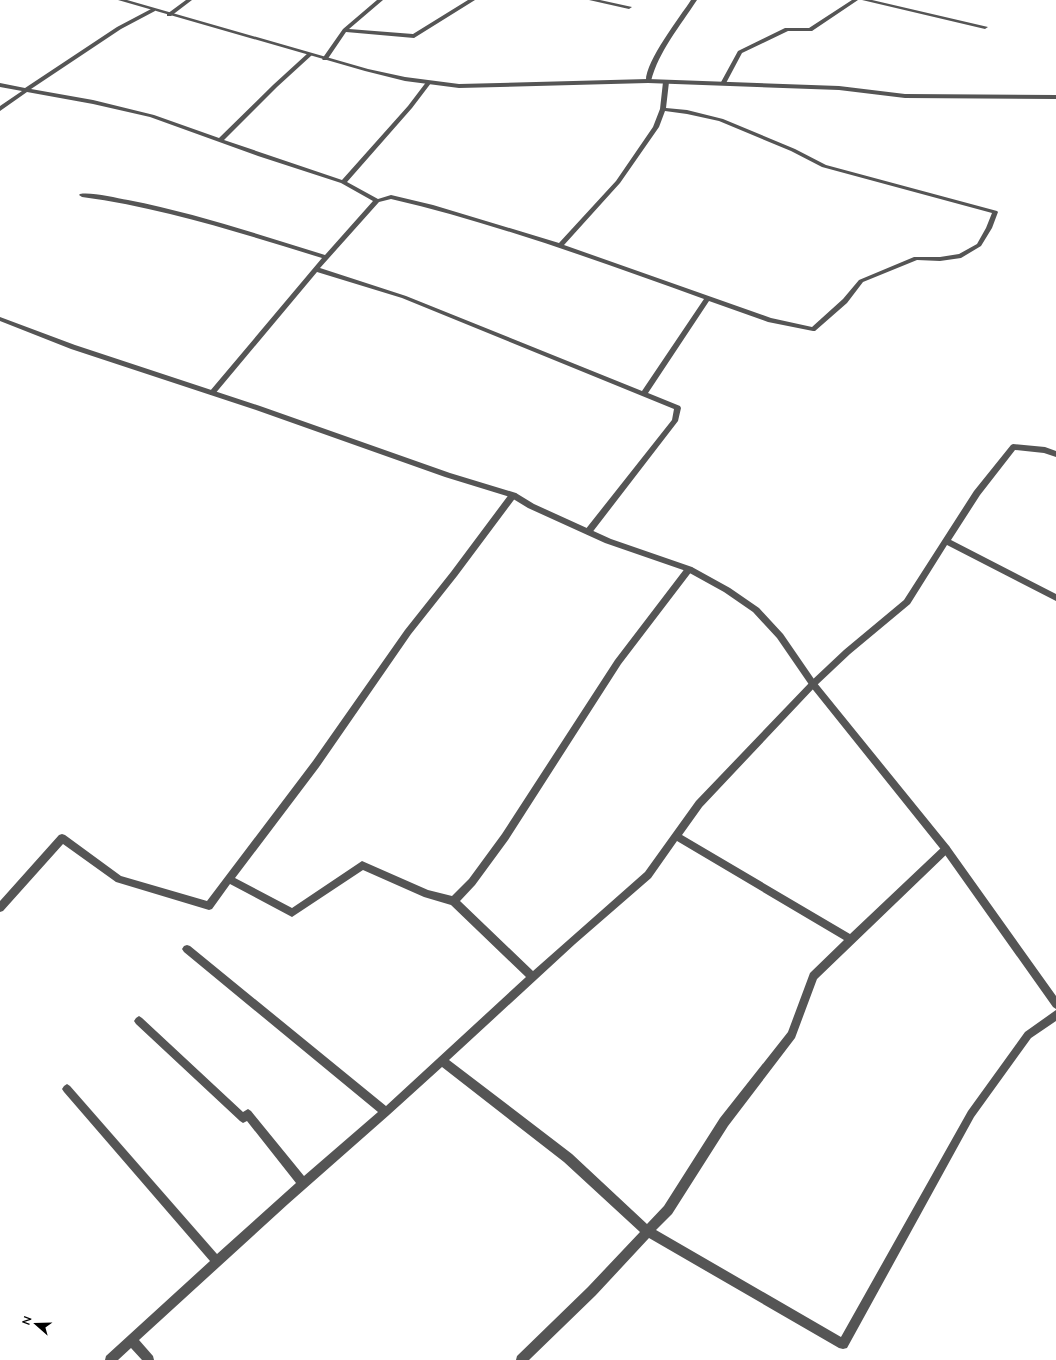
<svg xmlns="http://www.w3.org/2000/svg" width="1056" height="1360" font-family="Mulish,sans-serif">
	<style>
		.lines { fill: none; stroke-linecap: round; stroke-linejoin: round }
		.minor { fill: #555; fill-rule: evenodd }
		.tertiary { fill: #555; fill-rule: evenodd }
	</style>
	<rect width="100%" height="100%" fill="#fff"/>
	<g class="lines">
		<!-- minor -->
		<path class="minor" d="M186,0h6l-21,16h-4v-2z
			M377,0h6l-34,29 64,5 55,-34h7l-61,38 -68,-6 -19,28h-4l-1,-1 21,-30z
			M589,0h11l32,7 -3,2z
			M691,0h6c-17,26 -38,51 -46,81l-5,1c-2,-19 34,-65 45,-82z
			M852,0h6l-46,31h-24l-46,22 -17,32 -5,-1 18,-33 47,-23h24z
			M862,0h10l116,27 -3,2z
			M153,8l2,1v2l-34,18 -90,60 62,11 61,15 65,23 54,-53 35,-32h4v2l-35,32 -53,53 118,40 66,-74 19,-25h4v2l-19,25 -65,74 31,17 13,-4 42,10 126,38 57,-62 37,-54 7,-18 3,-27 3,-2 3,2 -3,26 21,2 36,9 72,30 31,16 171,46 1,1 -6,16 -11,18 -20,12 -21,3 -23,-1 -54,22 -16,21 -32,28h-2l-45,-9 -59,-21 -61,92 32,13 1,2 -3,13 -87,113 -3,1 -4,-3 1,-2 87,-110 2,-11 -272,-111 -85,-26 -103,123h-4v-4l112,-133c-79,-24 -157,-50 -240,-61l-3,-2 1,-1c12,-2 35,4 48,6 67,13 132,35 197,55l48,-54 -32,-18 -83,-27 -108,-39 -57,-13 -66,-12 -27,19v-5l22,-15 -22,-4v-4l25,5 92,-61zM665,111l22,3 32,7 72,30 31,16 170,46 -6,15 -9,16 -18,10 -19,3h-26l-55,23 -16,19 -31,28 -41,-9 -207,-73 56,-62 39,-56zM391,199c107,25 210,63 313,100l-62,92 -236,-95 -86,-28 59,-66z
			M1013,444l32,3 11,4v6l-12,-4 -29,-3 -35,45 -29,45 105,54v7l-109,-56 -37,59 -60,50 -34,32 -114,121 -20,28 168,99 93,-88 3,-1 3,1 1,3 -1,3 -132,127 -22,59 -67,88 -56,88 -16,16 185,107 127,-226 57,-79 31,-22v11l-25,17 -57,79 -127,231 -4,1 -4,-1 -190,-110 -53,57 -67,65h-13l1,-4 71,-69 52,-55 -76,-70 -122,-95 -53,48 -101,89 -149,136 14,16 1,4h-12l-11,-12 -13,12h-13l1,-4 104,-95 -146,-169 -2,-3 2,-3 3,-2 3,2 147,168 79,-71 -49,-62 -4,2 -3,-2 -104,-97 -2,-3 2,-3 3,-2 3,2 101,94 5,-3 3,2 53,65 74,-64 -194,-160 -2,-3 2,-3 3,-1 3,1 196,160 140,-129 -75,-72 -27,-8 -61,-27 -71,47 -62,-33 -18,25 -3,1 -93,-28 -53,-38 -60,67 -3,1v-11l59,-66 3,-1 3,1 56,41 86,25 106,-140 92,-131 46,-58 59,-79h6l1,2 -1,2 -59,79 -46,58 -92,133 -84,111 57,30 70,-47 66,29 24,6 17,-17 33,-45 113,-174 71,-93h6l1,2 -1,2 -71,93 -113,176 -33,45 -15,16 73,70 112,-99 51,-71 114,-119 34,-32 60,-50 70,-109 37,-46zM677,841l167,99 -34,33 -22,59 -68,86 -56,88 -17,18 -75,-70 -123,-94 126,-116 76,-66z"/>
		<!-- tertiary -->
		<path class="tertiary" d="M118,0h9l241,69 37,8 54,7 189,-5 191,7 66,8 151,1v4l-151,-1 -66,-8 -191,-7 -189,5 -54,-7 -40,-10z
			M0,317l75,28 185,61 190,67 66,20 18,11 77,35 81,28 38,21 29,20 24,26 33,48 133,164 107,150v13l-3,-2 -110,-155 -133,-166 -33,-48 -24,-26 -29,-20 -38,-21 -81,-28 -77,-35 -18,-11 -65,-20 -189,-67 -185,-61 -71,-28z"/>
	</g>
	<!-- north arrow -->
	<g transform="translate(36 1324) rotate(290)" stroke="#ffffff" stroke-width="3" paint-order="stroke">
	<path d="M0-3L7 15L0 10L-7 15Z" fill="#000000"/>
	<text y="-6" font-size="11" font-weight="bold" text-anchor="middle" fill="#000000">N</text>
	</g>
</svg>
